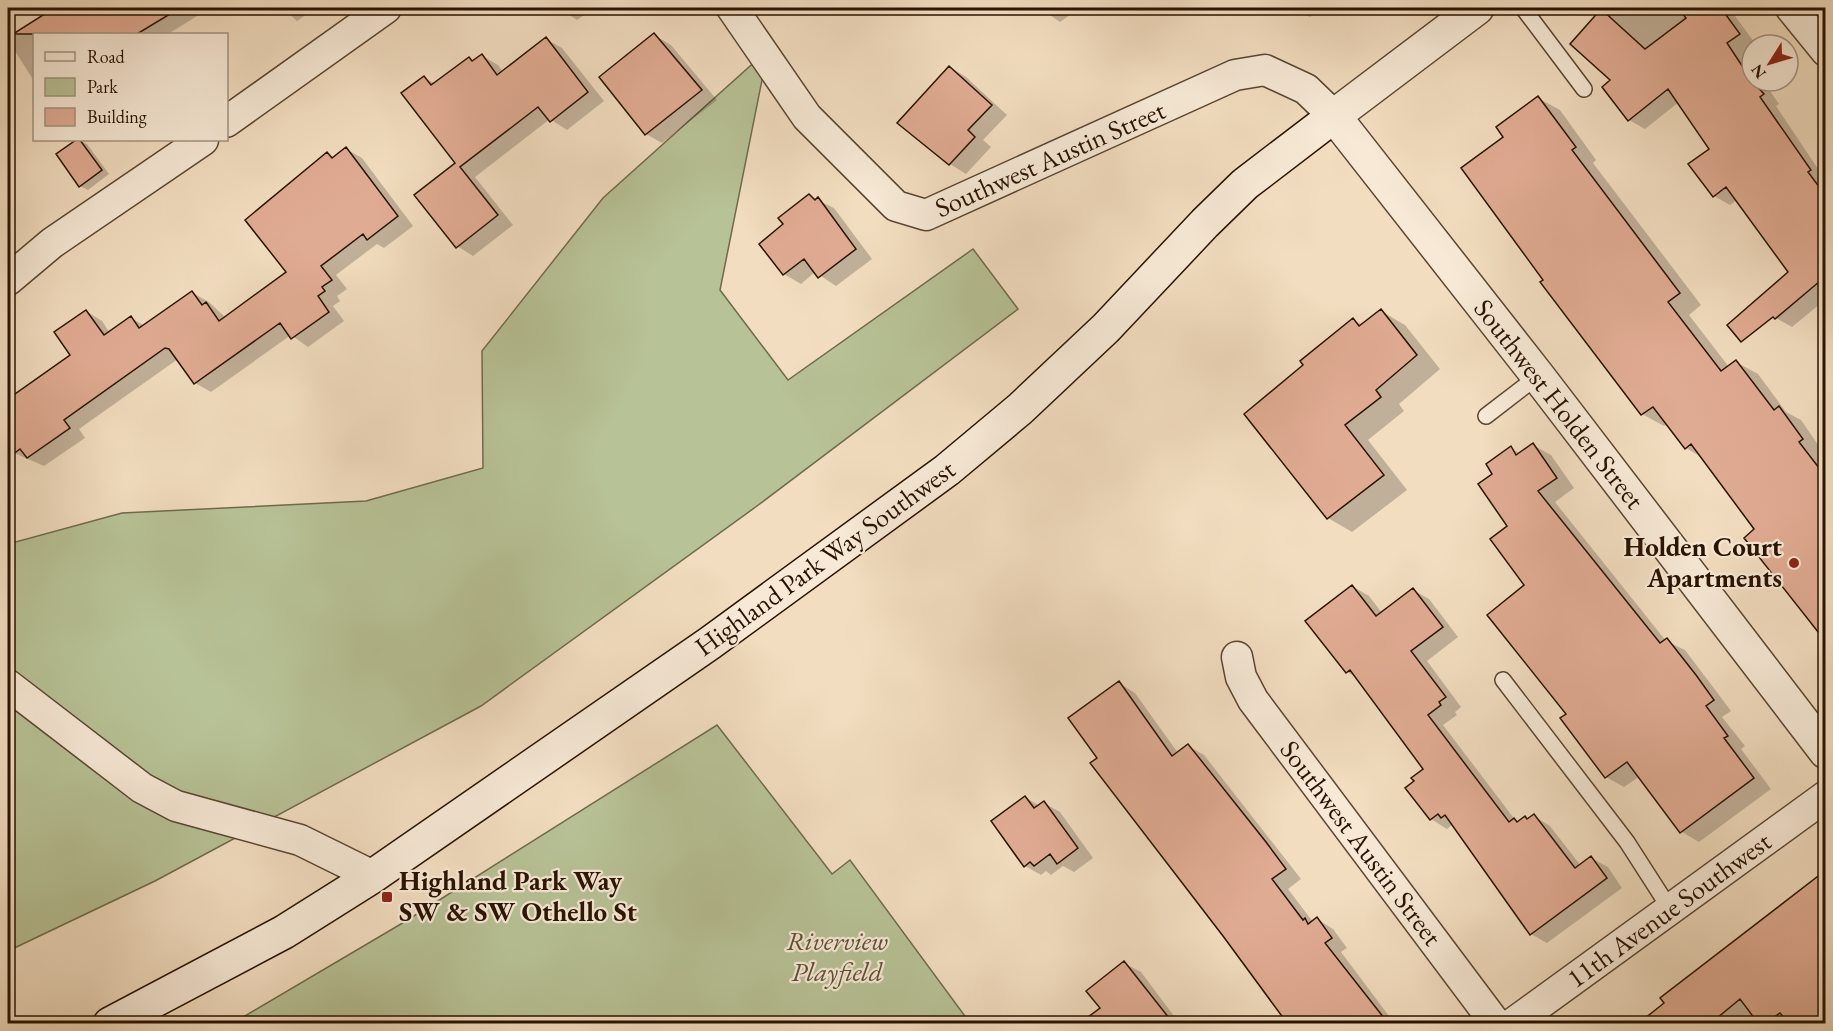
<svg xmlns="http://www.w3.org/2000/svg" width="1833" height="1031" font-family="'EB Garamond',serif">
	<style>
		.green { fill: #b7c296; stroke: #706a4c; stroke-width: 1.5 }
		.shadow { fill: #0003 }
		.building { fill: #e0ab93; stroke: #281201; stroke-width: 1.5 }
		.lines { fill: none; stroke-linecap: round; stroke-linejoin: round }
		.service-casing { stroke: #5a4531; stroke-width: 18 }
		.minor-casing { stroke: #5a4531; stroke-width: 33 }
		.tertiary-casing { stroke: #5a4531; stroke-width: 36 }
		.secondary-casing { stroke: #281201; stroke-width: 36 }
		.service { stroke: #f7e9d6; stroke-width: 15 }
		.minor { stroke: #f7e9d6; stroke-width: 30 }
		.tertiary { stroke: #f7e9d6; stroke-width: 33 }
		.secondary { stroke: #f7e9d6; stroke-width: 33 }
		.poi-dot { fill: #8f2418; stroke: #f7e9d6; stroke-width: 2 }
		.labels { text-anchor: middle; stroke-width: 4.5; stroke-linejoin: round; paint-order: stroke }
		.street-label { font-size: 27px; fill: #281201; stroke: #f7e9d6 }
		.poi-label { font-size: 27px; font-weight: bold; fill: #281201; stroke: #f7e9d6; text-anchor: end }
		.park-label { font-size: 27px; font-style: italic; fill: #5a5035; stroke: #f7e9d6 }
	</style>
	<rect width="100%" height="100%" fill="#f2ddc0"/>
	<filter id="stains"><feTurbulence type="fractalNoise" baseFrequency=".00333" numOctaves="4"/><feColorMatrix values="0 0 0 0 .2 0 0 0 0 .09 0 0 0 0 .02 0 0 0 .5 -.17"/></filter>
	<radialGradient id="worn" r=".72"><stop offset=".6" stop-color="#630" stop-opacity="0"/><stop offset="1" stop-color="#630" stop-opacity=".3"/></radialGradient>
	<!-- green -->
	<path class="green" d="M768,50l-48,240 68,90 185,-131 45,60 -261,197 -276,200 -326,175 -147,70v-407l114,-31 244,-12 117,-33 -1,-117 121,-153z
		M717,725l115,149 18,-14 120,163h-737l173,-102z"/>
	<!-- shadow -->
	<path class="shadow" d="M62,8h148l-42,26h-134v47l-26,-41z
		M283,8h33l-19,13z
		M559,8h35l-17,12z
		M1040,8h40l-20,14z
		M1293,8h25l-8,9z
		M1605,8h124l26,35 -12,10 9,13v15h11l16,23 -3,2 50,75v118l-34,28 -16,-9 -17,-19 32,-27 -54,-72 -7,5 -16,-9 -3,-47 -32,-47 -34,27 -16,-9 -16,-40 -41,-36z
		M654,35l17,10 46,55 -55,43 -16,-9z
		M546,39l16,9 42,53 -37,29 -17,-11 -75,58 38,48 -40,31 -16,-10v-83l-33,-85 12,6 33,-25 5,3 8,-6 16,9 5,7z
		M950,67l16,10 41,38 -24,25 8,7 -25,27 -16,-10 -51,-42z
		M1538,98l22,12 36,50 -3,3 108,142 -12,10 40,52 7,-5 22,12 28,38 15,8 22,32 -4,3 7,8v179l-80,-104 10,-8 -53,-72 -17,-10 -18,-24 -4,2 -22,-12 -97,-134 -40,-143z
		M78,140l9,4 22,30 -21,16 -8,-4 -22,-31z
		M346,149l16,9 51,68 -29,22 -7,-4 -41,31 11,14 -10,7 3,5 -7,5 11,15 -36,26 -17,-12 -80,57 -16,-9 -17,-24 -99,70 6,9 -41,28 -30,-13 -6,-10v-41l64,-46 14,-45 16,10 8,12 21,-15 14,8 48,-33 16,9 17,16 63,-46 38,-118 7,4z
		M809,196l25,12 38,51 -36,27 -21,-14 -14,12 -17,-10 -23,-30 25,-19z
		M1381,311l24,14 35,44 -41,35 5,7 -36,29 39,50 -55,42 -24,-14 -82,-104 59,-49 48,-45 10,5z
		M1533,445l18,10 23,33 -19,14 111,139 19,9 28,37 18,24 -9,6 23,29 -4,3 30,40 -72,53 -17,-10 -42,-56 -16,11 -18,-10 -38,-63 -74,-240 17,-26 10,6z
		M1352,586l17,10 13,17 31,-23 16,9 29,38 -31,24 34,46 -6,5 2,3 -14,10 73,96 13,-1 5,-4 16,10 31,40 10,-8 17,9 14,21 -75,55 -16,-9 -78,-110 -6,5 -16,-10 -5,-50 -68,-91 -11,-6z
		M1119,683l16,10 43,60 10,-7 16,9 97,124 -13,10 25,33 4,-3 16,10 14,19 -6,4 54,72h-89l-207,-266z
		M1026,798l14,8 4,-3 16,9 33,46 -19,14 -11,-6 -12,9 -5,-4 -5,4 -16,-9z
		M1826,872v152h-160l-10,-13z
		M1124,963l17,9 39,52h-60l-11,-7z"/>
	<!-- building -->
	<path class="building" d="M54,8h126l-43,26h-124z
		M1678,8h43l19,26 -13,9 25,38 12,13 -4,3 51,73 -3,2 18,24v80l-51,43 -2,-2 -32,25 -14,-17 61,-53 -62,-85 -13,10 -25,-33 21,-15 -41,-60 -40,32 -26,-34 8,-7 -40,-36 31,-35 44,40 41,-31z
		M654,33l48,57 -57,45 -46,-58z
		M546,37l42,55 -38,30 -12,-15 -78,60 38,48 -42,33 -42,-53 41,-32 -54,-70 23,-17 7,9 38,-28 3,4 10,-7 15,21z
		M949,66l43,39 -24,25 7,7 -26,28 -52,-42z
		M1538,96l38,51 -4,3 108,143 -12,9 53,69 15,-11 38,50 5,-4 24,33 -4,3 27,35v165l-82,-104 10,-9 -63,-85 -6,5 -32,-42 -12,8 -101,-133 3,-2 -82,-112 42,-31 -7,-10z
		M76,140h4l22,30 -23,17 -23,-33z
		M346,147l52,69 -31,24 -4,-6 -42,32 11,14 -10,7 3,4 -7,5 11,16 -38,27 -11,-16 -86,61 -25,-35 -4,-1 -101,72 6,8 -43,30 -7,-9 -12,9v-59l62,-44 -16,-23 32,-22 18,25 27,-19 8,12 53,-37 10,14 4,-3 13,19 67,-49 -41,-52 82,-68 5,6z
		M809,194l6,6 3,-3 38,52 -38,29 -14,-19 -21,16 -24,-31 24,-20 -5,-6z
		M1381,309l36,46 -41,35 5,7 -36,28 39,50 -57,44 -83,-105 59,-49 -3,-4 53,-43 6,8z
		M1533,443l24,35 -19,13 122,152 7,-5 29,37 18,25 -8,6 22,30 -4,2 30,40 -74,55 -53,-71 -22,16 -45,-60 6,-4 -79,-99 37,-30 -34,-46 17,-13 -29,-42 14,-10 -6,-10 25,-18 5,9z
		M1352,585l24,31 37,-28 30,39 -32,24 35,46 -7,5 2,3 -13,10 81,107 5,-4 3,4 8,-6 2,3 7,-5 41,54 16,-12 16,22 -77,57 -85,-120 -4,3 -3,-4 -8,6 -25,-32 9,-7 -3,-3 12,-9 -73,-99 -4,3 -41,-52z
		M1119,681l53,75 16,-12 78,98 20,27 -14,10 31,41 2,-2 3,6 9,-7 15,21 -7,5 63,80h-101l-64,-87 -133,-173 7,-5 -29,-40z
		M1025,796l9,12 10,-7 34,47 -21,16 -7,-10 -16,12 -4,-4 -6,5 -33,-46z
		M1826,870v153h-37l-9,-10 -14,10h-8l-18,-24 -29,24h-72l25,-20 -4,-5z
		M1124,961l49,62h-93l20,-15 -14,-17z"/>
	<g class="lines">
		<defs>
			<path id="service" d="M1523,8l61,81
				M1486,416l52,-40
				M1503,680l124,162 43,67"/>
			<path id="minor" d="M732,8l75,109 89,89 30,9 309,-140 30,-5 41,19 28,27
				M1791,8l35,43
				M226,122l160,-114
				M8,280l44,-37 151,-103
				M1237,657l4,20 12,23 243,324
				M8,685l134,103 34,18 124,34 73,36
				M1512,1024l314,-228"/>
			<path id="tertiary" d="M1477,8l-143,108 204,260 288,376"/>
			<path id="secondary" d="M110,1024l174,-92 89,-56 337,-233 237,-173 73,-61 86,-81 99,-105 40,-39 89,-68"/>
		</defs>
		<!-- service casing -->
		<use href="#service" class="service-casing"/>
		<!-- minor casing -->
		<use href="#minor" class="minor-casing"/>
		<!-- tertiary casing -->
		<use href="#tertiary" class="tertiary-casing"/>
		<!-- secondary casing -->
		<use href="#secondary" class="secondary-casing"/>
		<!-- service -->
		<use href="#service" class="service"/>
		<!-- minor -->
		<use href="#minor" class="minor"/>
		<!-- tertiary -->
		<use href="#tertiary" class="tertiary"/>
		<!-- secondary -->
		<use href="#secondary" class="secondary"/>
	</g>
	<!-- markers -->
	<g class="poi-dot">
		<circle cx="1794" cy="563" r="6"/>
		<rect x="381" y="891" width="12" height="12" rx="3"/>
	</g>
	<g class="labels">
		<!-- street labels -->
		<g class="street-label">
			<text transform="translate(1050 159) rotate(-24)" y="9">Southwest Austin Street</text>
			<text transform="translate(1559 404) rotate(52)" y="9">Southwest Holden Street</text>
			<text transform="translate(825 558) rotate(-36)" y="9">Highland Park Way Southwest</text>
			<text transform="translate(1361 843) rotate(53)" y="9">Southwest Austin Street</text>
			<text transform="translate(1669 910) rotate(-36)" y="9">11th Avenue Southwest</text>
		</g>
		<!-- poi labels -->
		<g class="poi-label">
			<text x="1782" y="556">Holden Court<tspan x="1782" dy="31">Apartments</tspan></text>
			<text x="399" y="890" text-anchor="start">Highland Park Way<tspan x="399" dy="31">SW &amp; SW Othello St</tspan></text>
		</g>
		<!-- park labels -->
		<g class="park-label">
			<text x="837" y="950">Riverview<tspan x="837" dy="31">Playfield</tspan></text>
		</g>
	</g>
	<!-- margin -->
	<rect width="1833" height="1031" fill="none" stroke="#f2ddc0" stroke-width="30"/>
	<rect x="9" y="9" width="1815" height="1013" fill="none" stroke="#281201" stroke-width="3"/>
	<rect x="15" y="15" width="1803" height="1001" fill="none" stroke="#281201" stroke-width="1.5"/>
	<!-- legend -->
	<rect x="33" y="33" width="195" height="108" fill="#f7e9d6" stroke="#a49381" stroke-width="1.5"/>
	<rect x="45" y="52" width="30" height="9" fill="#f7e9d6" stroke="#a49381" stroke-width="1.5"/>
	<text x="87" y="63" font-size="18" fill="#281201">Road</text>
	<rect x="45" y="78" width="30" height="18" fill="#b7c296" stroke="#a49381" stroke-width="1.5"/>
	<text x="87" y="93" font-size="18" fill="#281201">Park</text>
	<rect x="45" y="108" width="30" height="18" fill="#e0ab93" stroke="#a49381" stroke-width="1.5"/>
	<text x="87" y="123" font-size="18" fill="#281201">Building</text>
	<!-- north arrow -->
	<g transform="translate(1770 63) rotate(233)"><circle r="28" fill="#f7e9d6" stroke="#a49381" stroke-width="1.5"/>
	<path d="M0-4.5L10 22L0 15L-10 22Z" fill="#8f2418"/>
	<text y="-9" font-size="16" font-weight="bold" text-anchor="middle" fill="#281201">N</text>
	</g>
	<rect width="100%" height="100%" filter="url(#stains)"/>
	<rect width="100%" height="100%" fill="url(#worn)"/>
</svg>
